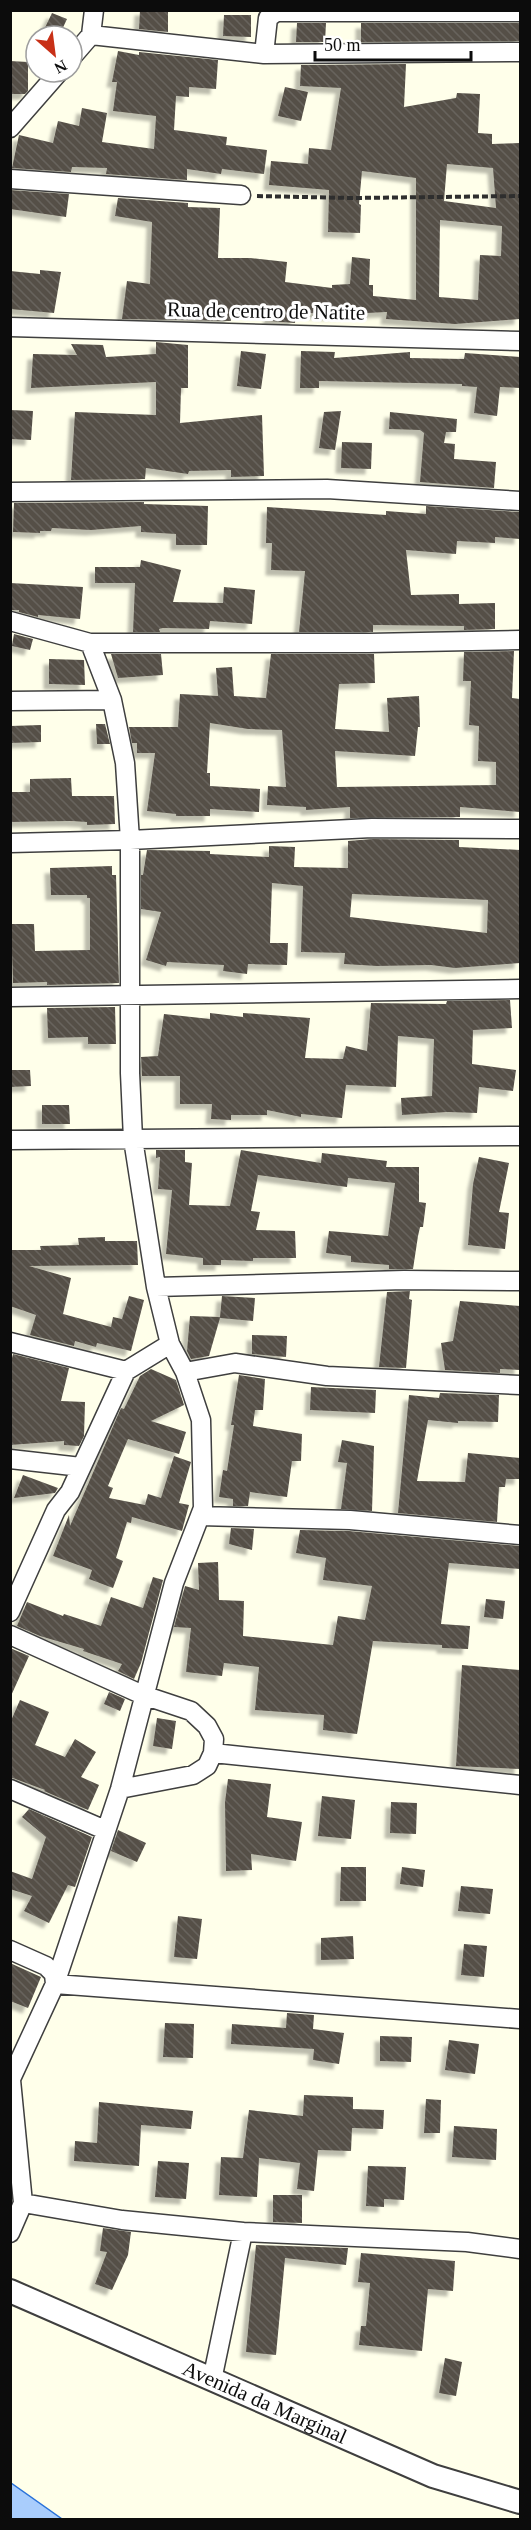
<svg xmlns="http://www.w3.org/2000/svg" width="531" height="2530" font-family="'Times New Roman',serif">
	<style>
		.water { fill: #a9cdfc; stroke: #2972da; stroke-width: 1.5 }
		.building { fill: url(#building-back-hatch); fill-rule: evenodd; filter: url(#shadow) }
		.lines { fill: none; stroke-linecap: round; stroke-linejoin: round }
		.minor-casing { stroke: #3f3f3f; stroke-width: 21 }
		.tertiary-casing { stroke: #3f3f3f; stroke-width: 26 }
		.path { stroke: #2e2e2e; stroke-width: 4; stroke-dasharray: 6 3; stroke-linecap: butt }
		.minor { stroke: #fff; stroke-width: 18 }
		.tertiary { stroke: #fff; stroke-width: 22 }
		.labels { text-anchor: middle; stroke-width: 6; stroke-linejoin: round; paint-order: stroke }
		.street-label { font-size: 21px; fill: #0c0c0c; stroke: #fff }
	</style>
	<defs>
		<pattern id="building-back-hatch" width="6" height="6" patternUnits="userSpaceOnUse" patternTransform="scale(1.5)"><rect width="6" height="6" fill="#554f47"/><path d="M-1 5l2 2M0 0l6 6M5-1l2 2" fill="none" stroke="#68645d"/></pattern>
		<filter id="shadow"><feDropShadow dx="-5.5" dy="5.5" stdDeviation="1.5" flood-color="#0004"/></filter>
	</defs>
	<rect width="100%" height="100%" fill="#ffffea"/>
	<!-- water -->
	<path class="water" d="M10,2483h1l51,36h-51z"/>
	<!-- building -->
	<path class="building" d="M140,10h28v22l-29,-3z
		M52,13l15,6 -8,17h-18z
		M224,15h27v22l-28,-1z
		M297,23h29l-1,19h-29z
		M361,23h159v18l-159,1z
		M118,51l21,4v-3l79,8 -2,29 -27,-2v10l-13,-1 -2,34 53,7 -1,8 41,5 -3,24 -42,-5 -1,5 -34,-5v11l-81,-6 1,-6 -35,-1 -1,5 -59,-4 7,-33 34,8 5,-22 21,5 3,-18 25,5 -5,29 52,7 2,-33 -43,-5 4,-29h-5z
		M10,61l18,1v29l-3,3h-15z
		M406,64l-2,43 52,-9 1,-5 23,1 -2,39 14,1v10l28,-1v176l-65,5 -69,-5 1,-7 -61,3 -30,-4 -1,12 -26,-2v-8l-39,-2 1,10 -109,-2 5,-38 23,3 2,-62 -37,-6 3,-18 70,5v4l32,1 -2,50h32l37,4 -2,20 47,6v-3l18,-1 2,-27 18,2 -1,26h4v11l43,4v-122l-54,-7 -3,33 2,1 -1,28 -32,-1 1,-42 -60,-5 2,-24 37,3 1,-16 22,2 10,-62 -41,-2 1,-21zM447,164l46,4 3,40 -52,-7zM440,220l62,6 -1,30 -21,-1 -2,45 -39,-3z
		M285,87l23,5 -7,29 -23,-5z
		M10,190l59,4 -3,23 -56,-8z
		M40,270l21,2 -7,41 -44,-4v-38l30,3z
		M156,342l32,3v43h-7l-1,35 82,-8 2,61 -33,1v-7l-42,1 -1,3 -42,-6 -1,11 -74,1 4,-68 81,3v-33l-125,6 2,-34 44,1 -6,-11 32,1 3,12 50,-3z
		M241,351l25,3 -5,35 -24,-3z
		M301,351l34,1 -1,6 76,-6v6l54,1 1,-6 55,4v31l-20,-1 -3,29 -23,-3 3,-26 -15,-1v-2l-143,-3v7h-19z
		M10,410l23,1 -2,29 -21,-1z
		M341,411l-6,39 -16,-2 5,-36z
		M390,412l67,7 -1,13h-10l-2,11 11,1 -1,15 42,3 -2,26 -74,-6 4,-49 -4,-3 -31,-1z
		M342,442l30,1 -1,26 -30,-1z
		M144,502v2l64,2 -1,39h-31v-11l-35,-2v-6l-50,4 -39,-2 -1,3h-11v2l-27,-1 1,-29z
		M426,506l94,6v27l-25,-2v6l-38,-2 -1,13 -50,-4 5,45 48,-1v10l36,-1v26l-31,1v-4l-91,-1v7h-74l6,-61 -34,-1 1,-27h-6l1,-36 119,8v-4l40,3z
		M141,560l40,10 -8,32 50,1 1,-16 31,3 -3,34 -42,-3 -1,8 -46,-1 -4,1 1,3h-27l2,-49h-40v-16h45z
		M10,583l73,4 -3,32 -42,-4v2l-19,-5v-2h-9z
		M14,634l19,5 -3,11 -18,-4z
		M514,651l-2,47 8,1v113l-60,-5v10l-110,1v-11l-44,3v-3l-39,-2 1,-19 18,1 -4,-57 -34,-1 -38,-6 -3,50h3v13l50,3 -1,23 -49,-3v7h-34v-2l-29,-3 8,-58h-18v-10h-5l-3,-16h49l2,-33 38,2 -2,-28 16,-1 2,29 32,2 5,-44h103l1,29 -36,1 -4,45 54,3 -2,-34 32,-2 1,31h-2l-3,29 -80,-5 2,36 159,-2v-23l-18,-1 1,-35 -10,-1 2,-44h-8l1,-29z
		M111,654h50l2,21 -45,3z
		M49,659l35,1 1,25 -36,-1z
		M96,724h9l5,20h-13z
		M41,725v17l-31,1v-17z
		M71,778l1,18h42l1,28 -28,1v-3l-16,-1 -61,1v-30h20v-13z
		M372,839l87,1v7l61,3v113l-65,5 -24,-3 -54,1 -33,-2 1,-11 -44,-1 2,-66 -31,-3 -2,60h18l-1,22 -39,-1 -1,10 -24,-3 1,-6 -57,-3 -1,4 -20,-6 15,-48 -20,-3v-34h2l4,-25 63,1v3l59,3v-11l26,1 -1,20 54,1v-27zM352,894l136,6 -1,33 -137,-16z
		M112,866v9h4l3,108 -72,2v-3l-34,1 -2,-59h23l1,27 55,-1v-52h-3v-3h-36l-1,-27z
		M510,1000l2,28 -39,2 -1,34 44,6 -3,21 -34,-4 -2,26 -30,-1 -45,3 -1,-17 31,-2 2,-57 -36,-3 -2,51 -50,-2 -4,33 -41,-4v3l-34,-7v5h-36v5l-20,-1 1,-15h-32v-28h-38l-1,-19 17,-1 6,-42 46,5v-6l33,4v-4l67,5 -5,40 38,1 3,-13 21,5 4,-48 75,1 1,-3z
		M115,1007l1,37h-28v-7l-40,1 -1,-30z
		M10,1070h20l1,16 -21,1z
		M42,1105h27l1,19h-28z
		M156,1150h29v12l7,1 -3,42 41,1 11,-56 80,13 1,-10 65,8 -1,6h33v35l7,1 -3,24h-3l-2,9 -5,33h-24v-4l-38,-3v-6l-25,-3 3,-22 59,5 7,-53 -47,-5 -1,9 -89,-12 -7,36 9,1 -4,18 39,1 1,27h-43v3l-32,-1v5h-18v-7l-37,-4 6,-64 -14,-1 2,-32 -4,1z
		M479,1157l30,6 -10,49 10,1 -4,36 -37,-4 5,-61z
		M105,1237v4h32l1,24 -109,1 42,12 -8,36 48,13 2,-10 9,2 7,-23 15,4 -13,51 -34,-8 -1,4 -21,-6 -1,5 -44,-11 6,-20 -26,-9v-56h31l-1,-4 39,-1 -1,-7z
		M410,1291l-1,8 3,1 -6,68 -27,-1 8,-75z
		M222,1296l33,2 -2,23 -33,-3 -11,38 -18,3 -4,-8 3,-35 30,1z
		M460,1301l60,5v64l-20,-1v4l-55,-3 -4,-27 12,-2z
		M252,1335l35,1 -1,21 -34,-3z
		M13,1354l56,14 -8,33 24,1 -1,34 -5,10 -15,-1v-4l-54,4v-79z
		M151,1369l25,11 8,25 -33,16 35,11 -7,22 -51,-15 -20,47 5,2 -4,10 36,7 3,-11 13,4 13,-42 17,6 -12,41 10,2 -7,26 -50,-14 -1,6 -4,-1 -11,36 7,3 -10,27 -24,-9 3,-9 -39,-14 16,-41 1,11 51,-118 3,1 16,-33z
		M239,1375l26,4 -2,31h-8l-2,16 49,8 -1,27h-9l-5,36 -37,-5 -2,14h-15v-7l-14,-2 4,-27 4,1 7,-46h-3z
		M311,1387l65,3 -1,23 -65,-3z
		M440,1393l59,2 -1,27 -40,-1v2l-30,-3 -11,61 48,1 3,-29 52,5v21h-14l-1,8h-6l-2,35 -99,-9 11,-118 30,3z
		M342,1440l32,6 -2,65 -31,-2 6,-46 -9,-1z
		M23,1475l35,13 -3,5 -41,5z
		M231,1528l23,1 -2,21 -23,-6z
		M300,1530l49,1 171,15v23l-71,-6 -8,61 29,2 -2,23 -26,-1v-3l-69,-4 -16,93 -34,-4 1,-15 -69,-5 4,-43 -35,-4 -2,13 -36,-4 5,-44 -17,-1 11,-41 14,4 -1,-27 20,-1 1,38 25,1 -1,35 90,9 5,-29 27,4 7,-34 -49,-6 3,-22 -30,-5z
		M153,1577l10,3 -22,83 -7,16 -16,-8 4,-7 -39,-13 1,-2 -44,-13 -23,-10 10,-24 36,14 1,-2 37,12 10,-29 32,11z
		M486,1599l19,2 -2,18 -19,-2z
		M10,1648l19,8 -19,42z
		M462,1665l58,5v99l-64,-3z
		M109,1692l16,7 -5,12 -16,-7z
		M20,1700l29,12 -14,33 30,12 10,-18 21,13 -15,25 18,8 -11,25 -44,-19 1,-1 -35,-13v-54z
		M157,1718l19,3 -4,28 -19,-3z
		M228,1779l43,5 -4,33 35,5 -6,39 -45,-7 1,16 -26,1 -1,-69z
		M322,1796l33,4 -4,39 -33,-3z
		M391,1802l26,1 -1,31 -26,-1z
		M29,1809l63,28 -17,50 -7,-2 -19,38 -25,-12 8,-15 -22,-7v-18l22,8 14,-42 -24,-20z
		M118,1830l28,13 -9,19 -26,-11z
		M341,1867h25v34h-26z
		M402,1867l23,3 -2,17 -23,-3z
		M461,1886l32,3 -3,25 -32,-3z
		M178,1916l24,3 -5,40 -23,-2z
		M353,1936l1,23 -33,1v-22z
		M464,1944l23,2 -3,31 -23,-2z
		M10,1963l31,14 -13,31 -18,-7z
		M287,2013l27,2 -1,14 31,4 -5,31 -26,-4 1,-11 -83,-5 1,-20 54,4z
		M165,2023l29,1 -1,34 -30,-1z
		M380,2036l32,1 -1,25 -31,-1z
		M449,2040l30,4 -4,30 -30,-4z
		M304,2095l49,2v12l31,1 -1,19 -31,-1 -1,23 -33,-1 -4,41 -17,-2 3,-26 -41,-5 -2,39 -38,-2 2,-38 22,1 6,-48 54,6z
		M426,2099l15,1 -1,33h-16z
		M99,2102l94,9 -2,18 -50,-4 -2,41 -65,-5 1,-20 22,2z
		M454,2126l43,3 -1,31 -44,-3z
		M158,2161l31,2 -3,36 -31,-2z
		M368,2166l38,1 -2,33 -20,-1v8l-18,-1z
		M273,2195h29v28l-29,-1z
		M103,2228l28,4 -3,23 -16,35 -17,-6 12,-32 -7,-1z
		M256,2245l92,3 -2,17 -61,-7 -9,97 -30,-3z
		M361,2253l94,8 -2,30 -25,-2 -6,62 -63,-6 2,-19h5l4,-43 -12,-1z
		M445,2358l17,4 -6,34 -17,-3z"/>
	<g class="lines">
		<defs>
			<path id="minor" d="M91,35l173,19 4,-36 8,-6h244
				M264,54l256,-2
				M72,57l19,-22 3,-25
				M10,128l49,-56
				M10,179l231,16
				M10,327l510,14
				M10,492l317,-3 193,12
				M10,621l80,22 22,57 13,63 5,77 242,-12 148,1
				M90,643h279l151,-3
				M10,701l102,-1
				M10,843l120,-3v233l3,66 23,148 14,57 15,28 16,48 2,88 -29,75 -54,206 -65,195 -45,97
				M10,997l510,-8
				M10,1140l510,-4
				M156,1287l248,-7 116,1
				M10,1342l116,29
				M185,1372l50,-9 92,13 193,9
				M10,1459l71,8
				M200,1516l150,4 170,15
				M10,1612l46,-102 14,-18 56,-121 44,-27
				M10,1635l133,60 48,16 16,15 7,13 -1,14 -6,13 -14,9 -73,14
				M213,1753l307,32
				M10,1789l95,41
				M10,1950l36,16 8,8 1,10 465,35
				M23,2203l99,17 121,12 -31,148
				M243,2232l224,10 53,7
				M10,2233l13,-30 -12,-123"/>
			<g id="tertiary">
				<path id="s1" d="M10,2291l423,185 87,26"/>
			</g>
		</defs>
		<!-- minor casing -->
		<use href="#minor" class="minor-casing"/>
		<!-- tertiary casing -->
		<use href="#tertiary" class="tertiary-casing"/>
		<!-- path -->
		<path class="path" d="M257,196l95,2 168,-2"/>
		<!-- minor -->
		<use href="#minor" class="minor"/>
		<!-- tertiary -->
		<use href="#tertiary" class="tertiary"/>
	</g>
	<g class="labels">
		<!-- street labels -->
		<g class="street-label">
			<text transform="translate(266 311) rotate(1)" y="7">Rua de centro de Natite</text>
			<text dy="7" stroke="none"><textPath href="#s1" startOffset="278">Avenida da Marginal</textPath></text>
		</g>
	</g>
	<!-- border -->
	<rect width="531" height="2530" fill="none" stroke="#0c0c0c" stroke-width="24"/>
	<!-- north arrow -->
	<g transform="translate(54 54) rotate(152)"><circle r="28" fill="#ffffff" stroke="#9e9e9e" stroke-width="1.5"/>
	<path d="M0-4.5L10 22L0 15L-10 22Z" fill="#c83017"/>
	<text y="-9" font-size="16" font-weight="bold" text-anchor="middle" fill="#0c0c0c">N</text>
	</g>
	<!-- scale -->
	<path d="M315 51v9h156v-9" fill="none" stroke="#0c0c0c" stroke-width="3"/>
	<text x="324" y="51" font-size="18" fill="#0c0c0c" stroke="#ffffff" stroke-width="4.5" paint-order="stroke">50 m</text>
</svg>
